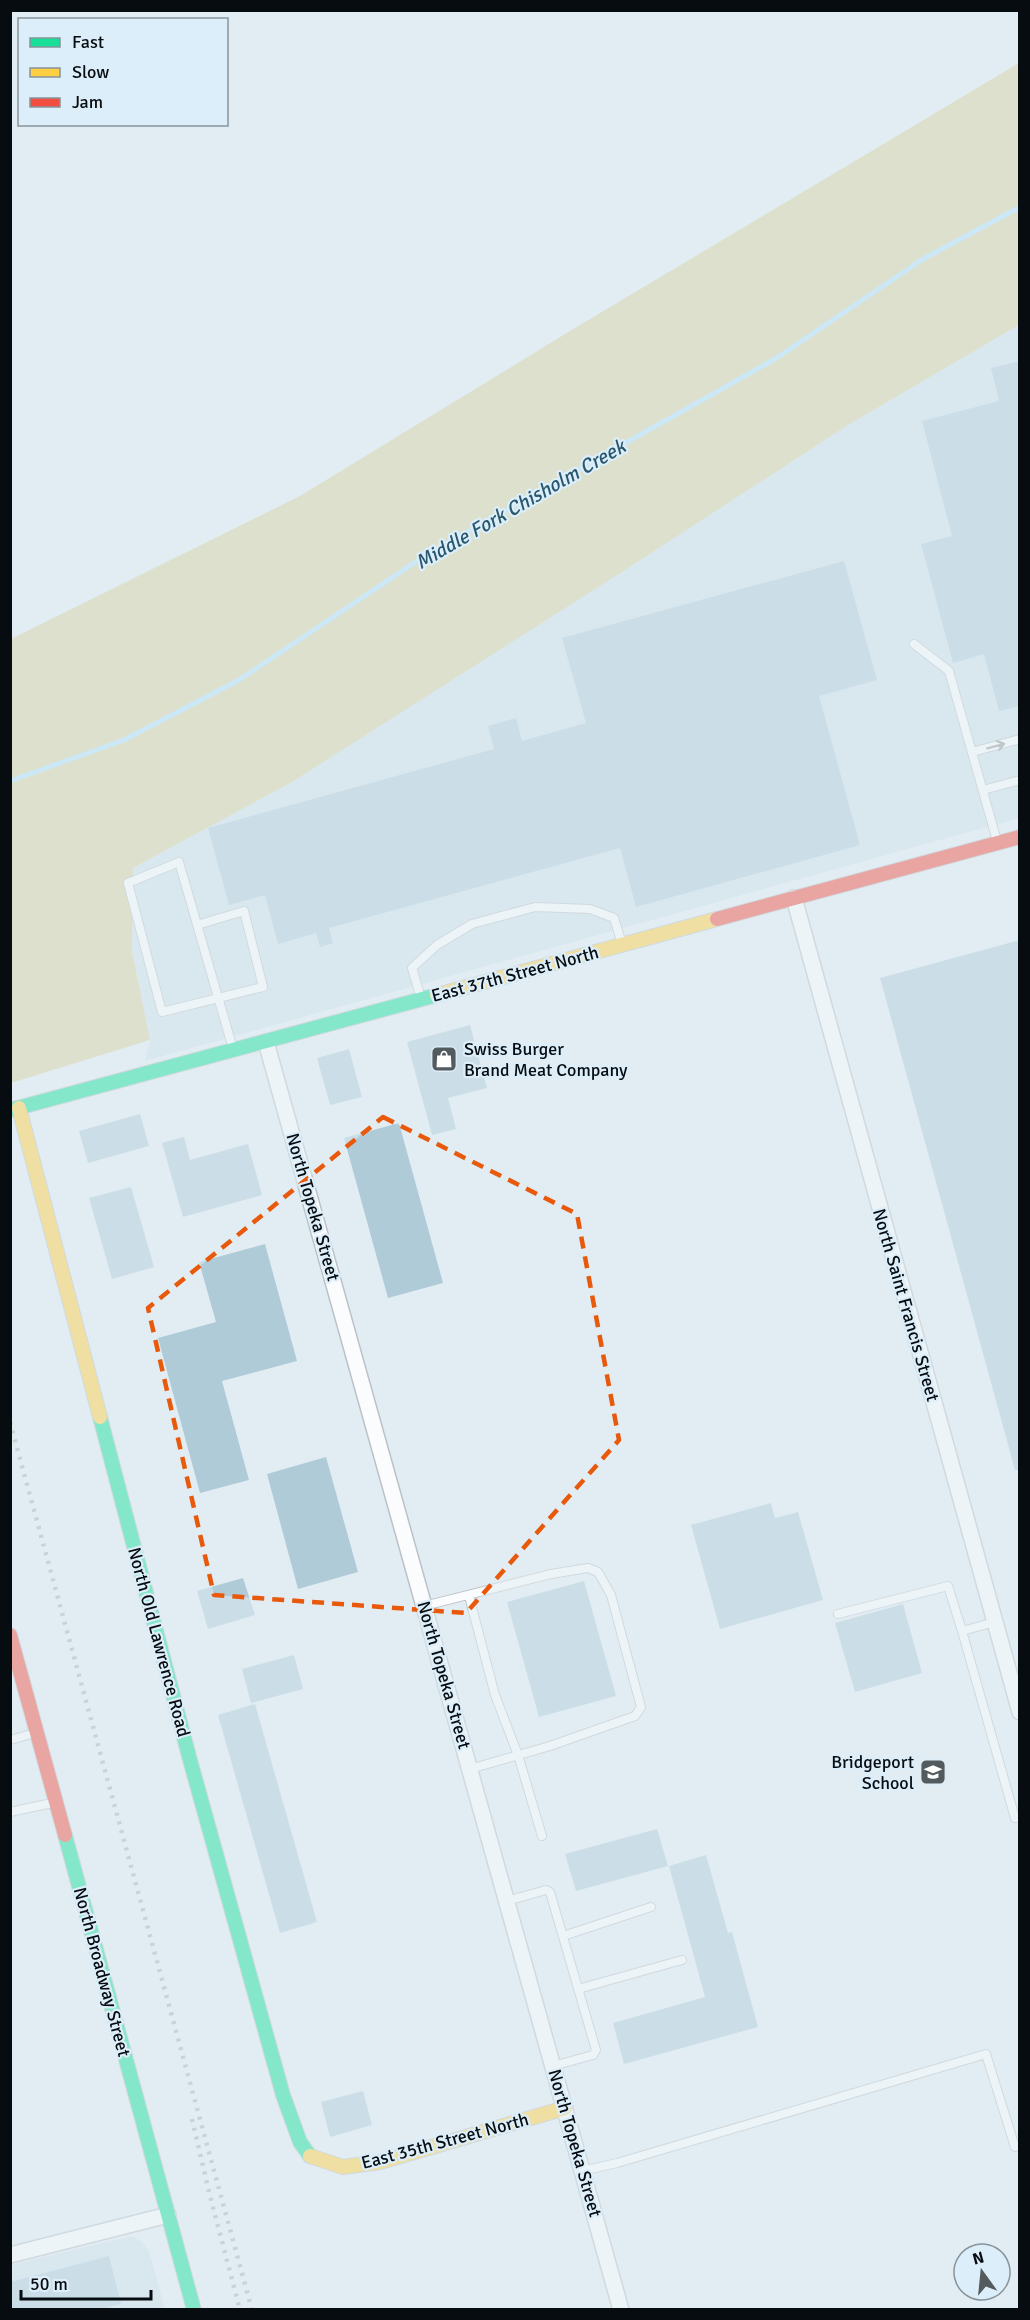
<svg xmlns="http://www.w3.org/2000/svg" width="1030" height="2320" font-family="Signika,sans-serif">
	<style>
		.built { fill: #cfe1ec }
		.green { fill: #d5d1a0 }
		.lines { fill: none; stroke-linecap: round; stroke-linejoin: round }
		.stream { stroke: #b2e0f8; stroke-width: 5 }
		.building { fill: #b0cbd8 }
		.lane-casing { stroke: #bac2c7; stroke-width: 10 }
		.street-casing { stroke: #bac2c7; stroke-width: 18 }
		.fast-casing { stroke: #bac2c7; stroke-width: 16 }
		.slow-casing { stroke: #bac2c7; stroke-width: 16 }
		.jam-casing { stroke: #bac2c7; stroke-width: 16 }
		.lane { stroke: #fbfcfd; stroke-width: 8 }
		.street { stroke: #fbfcfd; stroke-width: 15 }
		.fast { stroke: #16e098; stroke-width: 14 }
		.slow { stroke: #ffcf43; stroke-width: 14 }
		.jam { stroke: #f24e42; stroke-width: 14 }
		.rail { stroke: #b0b2b3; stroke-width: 4.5; stroke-dasharray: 3 6; stroke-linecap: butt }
		.oneway { stroke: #999c9e }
		.marked { fill: none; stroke: #e8590c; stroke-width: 4.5; stroke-dasharray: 12 8; stroke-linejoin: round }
		.labels { text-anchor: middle; stroke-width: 4.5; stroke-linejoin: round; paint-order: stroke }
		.street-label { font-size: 18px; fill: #070c10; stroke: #dceef9 }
		.poi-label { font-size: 18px; fill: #070c10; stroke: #dceef9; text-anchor: start }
		.water-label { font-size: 20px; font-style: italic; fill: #29576d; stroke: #dceef9 }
	</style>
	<rect width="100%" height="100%" fill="#e2edf3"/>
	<!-- built -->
	<path class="built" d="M1019,325v493l-874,243 5,-21 -18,-89 1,-83 159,-86 556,-357z
		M132,2236l10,6 7,9 16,58h-154l-1,-44z"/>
	<!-- green -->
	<path class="green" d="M1019,63v262l-171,100 -223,145 -333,212 -159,86 -1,83 18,89 -139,43v-444l289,-143 270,-165z"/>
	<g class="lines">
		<!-- stream -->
		<path class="stream" d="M10,781l114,-41 115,-60 184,-123 352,-198 148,-100 97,-52"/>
	</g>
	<!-- building -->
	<path class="building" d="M1020,361v345l-21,5 -15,-57 -31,9 -32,-119 31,-8 -30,-115 77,-20 -8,-33z
		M844,561l33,119 -58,16 41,149 -224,62 -16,-59 -291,80 4,15 -13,4 -4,-14 -38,11 -13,-49 -36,10 -21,-77 286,-79 -6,-23 28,-8 6,23 64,-18 -24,-85z
		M1020,940v530h-5l-135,-492z
		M470,1025l17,63 -39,10 8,31 -24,6 -25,-93z
		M349,1049l13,48 -32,8 -13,-47z
		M140,1114l9,32 -61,17 -9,-32z
		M399,1123l44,160 -55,15 -44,-160z
		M184,1137l6,23 58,-16 14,51 -79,22 -21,-74z
		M131,1187l23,80 -42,12 -23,-81z
		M265,1244l32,117 -75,20 27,99 -49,13 -42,-155 58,-16 -17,-60z
		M326,1457l32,115 -60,17 -31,-115z
		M771,1503l4,15 23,-6 25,88 -103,29 -29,-104z
		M243,1578l12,37 -47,14 -11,-38z
		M584,1581l32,115 -77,21 -32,-115z
		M903,1604l19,69 -67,19 -20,-69z
		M294,1655l9,34 -52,14 -9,-34z
		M255,1704l62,218 -37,11 -62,-218z
		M657,1829l11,37 -92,25 -11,-37z
		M706,1855l22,78 4,-1 26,95 -134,37 -11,-41 92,-26 -36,-131z
		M363,2091l9,34 -42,12 -9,-35z
		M109,2256l12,48 -21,6h-90v-28z"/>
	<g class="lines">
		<defs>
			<path id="lane" d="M914,644l35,27 48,170
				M972,752l48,-13
				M983,790l37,-10
				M197,925l47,-14 19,76 -101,25 -34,-129 51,-21 54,187
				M421,998l-9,-30 25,-23 35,-21 63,-17 55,2 24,9 8,26
				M469,1596l26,99 23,60 24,81
				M424,1606l127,-32 37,-6 10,4 13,23 30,112 -6,9 -85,30 -80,23
				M838,1614l110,-28 14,45 33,-9
				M962,1631l53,187 5,-1
				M10,1740l25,-7
				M10,1812l42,-9
				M507,1901l39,-11 4,2 46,158 -3,5 -40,11
				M563,1936l88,-29
				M578,1989l104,-29
				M582,2171l35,-8 369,-109 29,93"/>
			<path id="street" d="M794,898l226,814
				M266,1042l355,1268
				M10,2255l158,-40"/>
			<path id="fast" d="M10,1110l427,-115
				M100,1417l90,343 93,335 17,47 10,14
				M65,1835l129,475"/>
			<path id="slow" d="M437,995l280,-76
				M19,1108l81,309
				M310,2156l33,11 37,-5 185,-54"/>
			<path id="jam" d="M717,919l303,-82
				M10,1635l55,200"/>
		</defs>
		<!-- lane casing -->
		<use href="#lane" class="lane-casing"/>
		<!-- street casing -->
		<use href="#street" class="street-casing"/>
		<!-- fast casing -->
		<use href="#fast" class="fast-casing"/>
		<!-- slow casing -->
		<use href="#slow" class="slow-casing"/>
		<!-- jam casing -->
		<use href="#jam" class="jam-casing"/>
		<!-- lane -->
		<use href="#lane" class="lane"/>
		<!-- street -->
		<use href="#street" class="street"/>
		<!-- fast -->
		<use href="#fast" class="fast"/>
		<!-- slow -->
		<use href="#slow" class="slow"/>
		<!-- jam -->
		<use href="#jam" class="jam"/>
		<!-- rail -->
		<path class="rail" d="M10,1422l242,888
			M192,2119l17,73 31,118"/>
	</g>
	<!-- one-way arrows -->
	<defs><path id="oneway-shaft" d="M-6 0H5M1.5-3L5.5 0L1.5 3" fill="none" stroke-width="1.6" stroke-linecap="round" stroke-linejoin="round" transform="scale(1.5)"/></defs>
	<use class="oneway" href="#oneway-shaft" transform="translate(996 746) rotate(-15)"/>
	<!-- marked area -->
	<path d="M0 0H1030V2320H0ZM383,1117l194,97 42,226 -153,173 -252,-18 -66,-287z" fill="#e2edf3" fill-opacity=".55" fill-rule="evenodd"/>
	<path class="marked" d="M383,1117l194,97 42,226 -153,173 -252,-18 -66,-287z"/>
	<!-- icons -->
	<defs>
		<symbol id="shop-square" viewBox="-11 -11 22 22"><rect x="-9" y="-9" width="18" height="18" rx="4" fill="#545b5f" stroke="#dceef9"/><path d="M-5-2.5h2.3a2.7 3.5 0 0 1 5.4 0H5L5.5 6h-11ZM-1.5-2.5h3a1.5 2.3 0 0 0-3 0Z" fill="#fff"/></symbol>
		<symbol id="school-square" viewBox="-11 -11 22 22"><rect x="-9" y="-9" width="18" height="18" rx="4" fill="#545b5f" stroke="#dceef9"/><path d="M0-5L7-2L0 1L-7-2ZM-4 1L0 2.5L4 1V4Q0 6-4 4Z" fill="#fff"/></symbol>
	</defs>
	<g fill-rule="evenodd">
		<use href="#shop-square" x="429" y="1044" width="30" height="30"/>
		<use href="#school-square" x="918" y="1757" width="30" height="30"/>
	</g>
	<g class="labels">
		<!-- street labels -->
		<g class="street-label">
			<text transform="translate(515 974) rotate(-15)" y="6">East 37th Street North</text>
			<text transform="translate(313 1207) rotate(74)" y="6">North Topeka Street</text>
			<text transform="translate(906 1305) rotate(74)" y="6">North Saint Francis Street</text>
			<text transform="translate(159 1642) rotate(75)" y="6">North Old Lawrence Road</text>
			<text transform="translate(444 1675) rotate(74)" y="6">North Topeka Street</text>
			<text transform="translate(102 1972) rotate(75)" y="6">North Broadway Street</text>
			<text transform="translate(445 2141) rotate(-15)" y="6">East 35th Street North</text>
			<text transform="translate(575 2143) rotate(74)" y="6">North Topeka Street</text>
		</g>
		<!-- poi labels -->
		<g class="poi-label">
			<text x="464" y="1055">Swiss Burger<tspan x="464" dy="21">Brand Meat Company</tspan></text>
			<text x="914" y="1768" text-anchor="end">Bridgeport<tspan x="914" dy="21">School</tspan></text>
		</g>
		<!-- water labels -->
		<g class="water-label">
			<text transform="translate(520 504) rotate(-30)" y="7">Middle Fork Chisholm Creek</text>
		</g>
	</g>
	<!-- border -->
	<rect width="1030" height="2320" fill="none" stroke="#070c10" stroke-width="24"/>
	<!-- legend -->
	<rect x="18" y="18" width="210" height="108" fill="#dceef9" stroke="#87949c" stroke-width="1.5"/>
	<rect x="30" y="38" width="30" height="9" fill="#16e098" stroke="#87949c" stroke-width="1.5"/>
	<text x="72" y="48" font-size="18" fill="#070c10">Fast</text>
	<rect x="30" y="68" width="30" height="9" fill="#ffcf43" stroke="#87949c" stroke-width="1.5"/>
	<text x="72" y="78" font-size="18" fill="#070c10">Slow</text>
	<rect x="30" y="98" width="30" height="9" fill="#f24e42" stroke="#87949c" stroke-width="1.5"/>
	<text x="72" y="108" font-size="18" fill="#070c10">Jam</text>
	<!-- north arrow -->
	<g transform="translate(982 2272) rotate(345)"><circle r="28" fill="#dceef9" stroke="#87949c" stroke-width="1.5"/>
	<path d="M0-4.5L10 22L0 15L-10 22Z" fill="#545b5f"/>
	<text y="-9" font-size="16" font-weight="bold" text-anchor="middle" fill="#070c10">N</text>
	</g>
	<!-- scale -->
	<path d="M21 2290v9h130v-9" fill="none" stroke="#070c10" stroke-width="3"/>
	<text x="30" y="2290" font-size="18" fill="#070c10" stroke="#dceef9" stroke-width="4.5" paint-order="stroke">50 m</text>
</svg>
